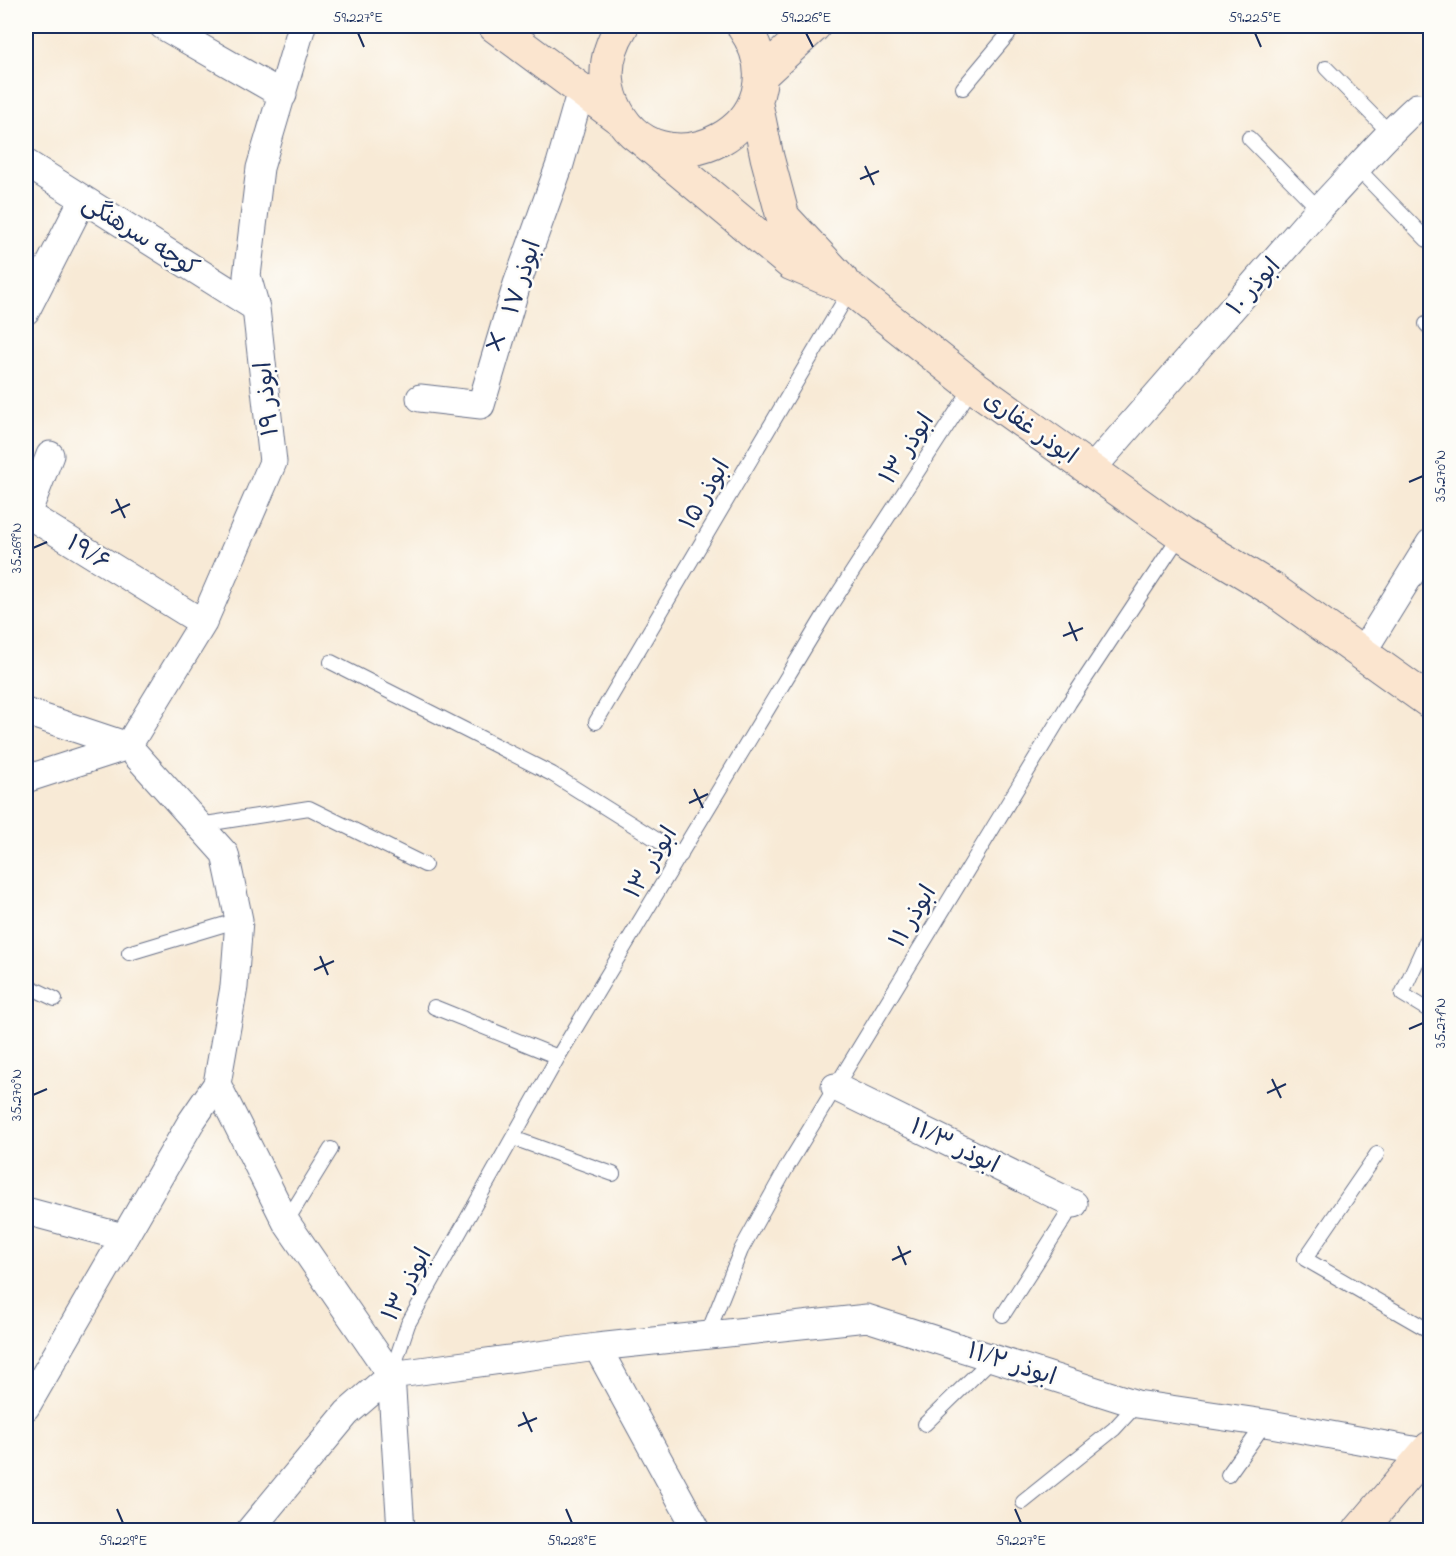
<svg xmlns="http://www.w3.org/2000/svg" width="1456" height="1556" font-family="'Indie Flower','Playpen Sans Arabic',sans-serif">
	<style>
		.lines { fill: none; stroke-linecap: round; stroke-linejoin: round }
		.lane-casing { stroke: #687088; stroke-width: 16 }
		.street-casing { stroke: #687088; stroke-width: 29 }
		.secondary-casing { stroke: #687088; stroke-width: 35 }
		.lane { stroke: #fff; stroke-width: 14 }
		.street { stroke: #fff; stroke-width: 27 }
		.secondary { stroke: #fbe5cf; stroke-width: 33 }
		.ticks { fill: none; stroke: #1b2f5e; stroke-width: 2 }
		.labels { text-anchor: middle; stroke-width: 5; stroke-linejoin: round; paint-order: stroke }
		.street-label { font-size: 24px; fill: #1b2f5e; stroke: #fdfcf7 }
		.neatline { fill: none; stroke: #1b2f5e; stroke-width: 2 }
		.ticks-label { font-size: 15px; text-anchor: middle; fill: #1b2f5e }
	</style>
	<rect width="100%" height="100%" fill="#fdfcf7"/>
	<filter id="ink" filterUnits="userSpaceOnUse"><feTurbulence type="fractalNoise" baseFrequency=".0167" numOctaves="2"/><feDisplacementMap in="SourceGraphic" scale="12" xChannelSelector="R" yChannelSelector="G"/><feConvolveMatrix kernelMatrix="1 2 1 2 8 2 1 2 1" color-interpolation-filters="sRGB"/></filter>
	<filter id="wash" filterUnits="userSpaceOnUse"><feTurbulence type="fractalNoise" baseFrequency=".008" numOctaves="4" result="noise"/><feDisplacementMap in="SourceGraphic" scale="24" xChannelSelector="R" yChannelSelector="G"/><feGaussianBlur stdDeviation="1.35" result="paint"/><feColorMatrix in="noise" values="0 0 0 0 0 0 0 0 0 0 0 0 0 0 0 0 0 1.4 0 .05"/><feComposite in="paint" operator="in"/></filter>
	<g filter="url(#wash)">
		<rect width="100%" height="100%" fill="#f8ead6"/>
	</g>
	<g filter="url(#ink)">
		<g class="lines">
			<defs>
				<path id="lane" d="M1326,68l63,64
					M963,88l52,-62
					M1249,138l70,71
					M1358,169l69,71
					M1426,324l4,4
					M331,662l221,112 129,81
					M596,722l255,-433
					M199,825l110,-17 116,57
					M1430,933l-28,61 28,17
					M129,953l110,-33
					M26,985l29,14
					M434,1007l124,50
					M513,1138l100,36
					M1377,1154l-72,105 125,72
					M286,1222l45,-73
					M1003,1315l71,-111
					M707,1335l34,-85 47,-85 281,-462 112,-169
					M391,1375l17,-51 150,-267 267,-443 148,-228
					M925,1424l69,-67
					M1228,1475l37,-52
					M1023,1502l91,-73 23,-25"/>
				<path id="street" d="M163,26l120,69
					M26,163l230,145
					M26,311l57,-112
					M420,398l61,7 36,-121 43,-120 21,-74
					M50,455l-23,59 176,109
					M1092,469l227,-260c33,-34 63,-71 98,-102
					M1362,653l68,-110
					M26,712l102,34 97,108 14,66 -5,67 -17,97 -26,38 -165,285
					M128,746l75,-123 70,-161 -17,-154 -9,-32 13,-108 42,-142
					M26,779l102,-33
					M217,1084l69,138 105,153 10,155
					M835,1087l239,117
					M26,1211l97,26
					M597,1347l100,183
					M250,1530l97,-117 44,-38 206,-28 270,-29 270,86 128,19 159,29"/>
				<path id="secondary" d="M495,26l124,92
					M622,26c-15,24 -20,50 -9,77 42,101 199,22 130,-77
					M761,75l53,-49
					M756,104l11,53 16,60 58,62
					M643,140l149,124 59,25 122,97 208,148 91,55 158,113
					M1360,1530l70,-82"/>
			</defs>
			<!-- lane casing -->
			<use href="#lane" class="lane-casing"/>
			<!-- street casing -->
			<use href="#street" class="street-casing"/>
			<!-- secondary casing -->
			<use href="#secondary" class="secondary-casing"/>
			<!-- lane -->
			<use href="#lane" class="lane"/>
			<!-- street -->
			<use href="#street" class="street"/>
			<!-- secondary -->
			<use href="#secondary" class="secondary"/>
		</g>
	</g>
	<!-- ticks -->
	<path class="ticks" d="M358,33l6,14M806,33l7,14M1255,33l6,14M865,166l9,19M860,179l19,-8M491,332l8,19M486,346l19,-8M1409,482l14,-6M116,499l9,19M111,513l19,-9M33,548l14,-6M1069,622l8,19M1063,636l20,-8M694,789l9,19M689,803l19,-9M320,956l8,19M314,970l20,-9M1409,1029l14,-6M1272,1079l9,19M1267,1093l19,-9M33,1095l14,-6M898,1246l8,19M892,1260l19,-9M523,1412l9,20M518,1426l19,-8M117,1509l6,14M566,1509l6,14M1015,1509l6,14"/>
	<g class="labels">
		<!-- street labels -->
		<g class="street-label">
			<text transform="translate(141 235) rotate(32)" y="8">کوچه سرهنگی</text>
			<text transform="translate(521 277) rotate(-72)" y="8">ابوذر ۱۷</text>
			<text transform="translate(1253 286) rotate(-49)" y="8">ابوذر ۱۰</text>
			<text transform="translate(266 399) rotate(-96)" y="8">ابوذر ۱۹</text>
			<text transform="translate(1031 427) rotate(35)" y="8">ابوذر غفاری</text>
			<text transform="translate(906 448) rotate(-57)" y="8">ابوذر ۱۳</text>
			<text transform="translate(704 494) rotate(-60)" y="8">ابوذر ۱۵</text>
			<text transform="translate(89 552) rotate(32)" y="8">۱۹/۶</text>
			<text transform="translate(650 862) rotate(-59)" y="8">ابوذر ۱۳</text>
			<text transform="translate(912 916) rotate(-59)" y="8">ابوذر ۱۱</text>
			<text transform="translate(955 1145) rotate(26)" y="8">ابوذر ۱۱/۳</text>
			<text transform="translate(406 1284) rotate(-62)" y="8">ابوذر ۱۳</text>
			<text transform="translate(1012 1363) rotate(18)" y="8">ابوذر ۱۱/۲</text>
		</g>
	</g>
	<!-- margin -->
	<rect width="1456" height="1556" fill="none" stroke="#fdfcf7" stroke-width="66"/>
	<rect x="33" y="33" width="1390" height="1490" class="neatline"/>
	<g class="ticks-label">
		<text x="358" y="22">59.227°E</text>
		<text x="806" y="22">59.226°E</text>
		<text x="1255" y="22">59.225°E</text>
		<text transform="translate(1440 476) rotate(-90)" y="5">35.270°N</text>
		<text transform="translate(16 548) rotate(-90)" y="5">35.269°N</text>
		<text transform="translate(1440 1023) rotate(-90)" y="5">35.271°N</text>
		<text transform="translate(16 1095) rotate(-90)" y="5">35.270°N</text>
		<text x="123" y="1545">59.229°E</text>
		<text x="572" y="1545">59.228°E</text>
		<text x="1021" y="1545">59.227°E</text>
	</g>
</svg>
